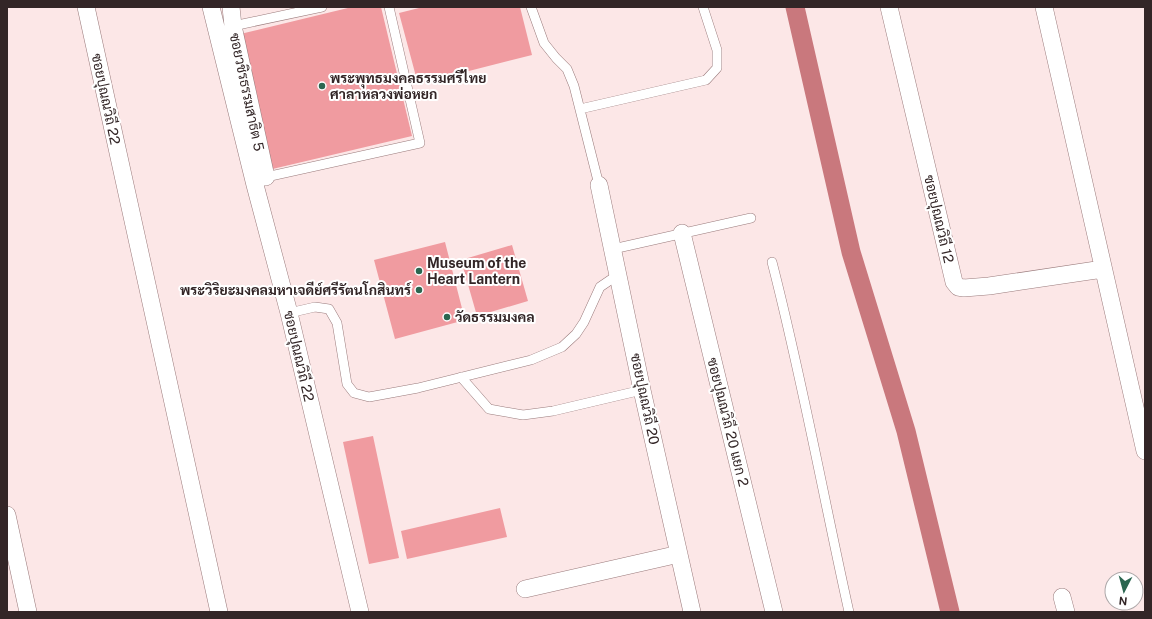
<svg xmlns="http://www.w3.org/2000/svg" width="1152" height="619" font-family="'Public Sans',Sarabun,sans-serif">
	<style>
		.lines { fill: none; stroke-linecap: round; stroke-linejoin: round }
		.canal { stroke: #c9787d; stroke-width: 19 }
		.building { fill: #f09ba0 }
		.service-casing { stroke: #9a7b7c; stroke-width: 10 }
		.minor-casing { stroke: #9a7b7c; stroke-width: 18 }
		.service { stroke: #fff; stroke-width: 9 }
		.minor { stroke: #fff; stroke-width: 17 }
		.poi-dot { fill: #2b6650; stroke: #fff; stroke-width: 1.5 }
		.labels { text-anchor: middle; stroke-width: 4; stroke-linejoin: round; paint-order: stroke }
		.poi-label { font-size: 14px; font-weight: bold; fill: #332627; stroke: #fff; text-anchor: start }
		.street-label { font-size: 14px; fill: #332627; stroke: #fff }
	</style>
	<rect width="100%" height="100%" fill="#fce7e7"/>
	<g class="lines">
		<!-- canal -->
		<path class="canal" d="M795,7l56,245 55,179 44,181"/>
	</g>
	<!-- building -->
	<path class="building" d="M352,7h29l31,129 -148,35 -32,-135z
		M423,7h97l12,48 -114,29 -19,-71z
		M445,242l20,78 -70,19 -21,-79z
		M512,245l16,56 -51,15 -16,-56z
		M373,436l26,122 -30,6 -26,-122z
		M500,508l7,29 -100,22 -6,-28z"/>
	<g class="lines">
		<defs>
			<path id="service" d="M531,7l13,36 12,15 11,11 7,17 25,99
				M233,26l89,-19
				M580,109l126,-29 11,-12v-18l-14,-43
				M263,179l3,-2 154,-34 -31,-136
				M613,249l138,-31
				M772,262c30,116 51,233 77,350
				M289,313l26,-6 14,2 8,14 10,61 7,9 15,4 49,-9 113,-28 31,-13 14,-13 8,-12 16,-35 19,-13
				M461,377l28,32 34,6 30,-4 89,-21"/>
			<path id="minor" d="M86,7l133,605
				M211,7l44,178 34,128 71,299
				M231,7l2,19 33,151
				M889,7l65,275 4,5 6,1 25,-2 114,-17
				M1044,7l101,444
				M599,185l43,205 50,222
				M682,233l92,379
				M7,515l21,97
				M525,589l154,-35
				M1062,597l4,15"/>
		</defs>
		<!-- service casing -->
		<use href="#service" class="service-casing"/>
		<!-- minor casing -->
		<use href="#minor" class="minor-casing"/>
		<!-- service -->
		<use href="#service" class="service"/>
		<!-- minor -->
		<use href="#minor" class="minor"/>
	</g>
	<!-- markers -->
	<g class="poi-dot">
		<circle cx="322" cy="86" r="4"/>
		<circle cx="419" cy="271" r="4"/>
		<circle cx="419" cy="290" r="4"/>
		<circle cx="447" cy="317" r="4"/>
	</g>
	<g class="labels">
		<!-- poi labels -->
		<g class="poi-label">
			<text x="330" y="83">พระพุทธมงคลธรรมศรีไทย<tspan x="330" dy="16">ศาลาหลวงพ่อหยก</tspan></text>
			<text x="427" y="268">Museum of the<tspan x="427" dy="16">Heart Lantern</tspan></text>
			<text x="411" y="295" text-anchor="end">พระวิริยะมงคลมหาเจดีย์ศรีรัตนโกสินทร์</text>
			<text x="455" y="322">วัดธรรมมงคล</text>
		</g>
		<!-- street labels -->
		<g class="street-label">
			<text transform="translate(247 92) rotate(78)" y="5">ซอยวชิรธรรมสาธิต 5</text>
			<text transform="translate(106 99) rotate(78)" y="5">ซอยปุณณวิถี 22</text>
			<text transform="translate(939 219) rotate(77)" y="5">ซอยปุณณวิถี 12</text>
			<text transform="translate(299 356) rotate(77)" y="5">ซอยปุณณวิถี 22</text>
			<text transform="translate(645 399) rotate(78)" y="5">ซอยปุณณวิถี 20</text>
			<text transform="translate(728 422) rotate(76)" y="5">ซอยปุณณวิถี 20 แยก 2</text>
		</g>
	</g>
	<!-- border -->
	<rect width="1152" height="619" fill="none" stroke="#332627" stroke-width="16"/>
	<!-- north arrow -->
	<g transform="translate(1124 591) rotate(186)"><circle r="19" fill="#ffffff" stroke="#ada8a9"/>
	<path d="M0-3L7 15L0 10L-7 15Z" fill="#2b6650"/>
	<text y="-6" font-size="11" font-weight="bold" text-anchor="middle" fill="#332627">N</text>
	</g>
</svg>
